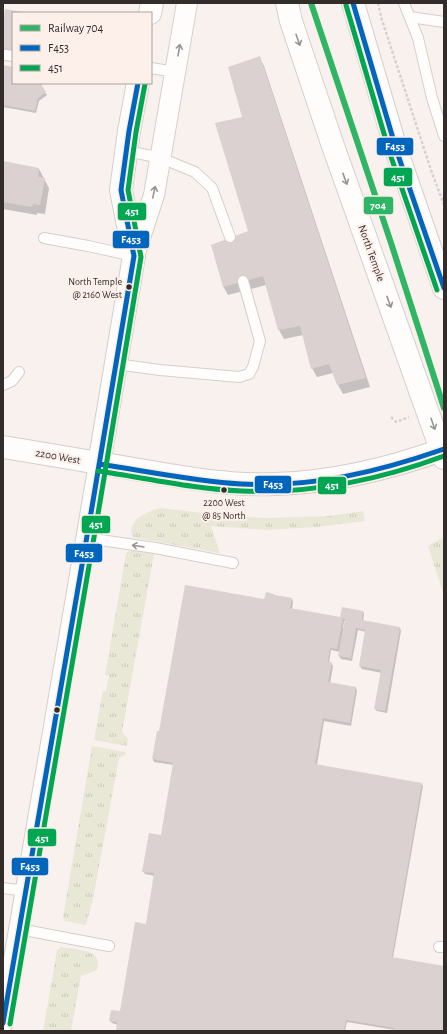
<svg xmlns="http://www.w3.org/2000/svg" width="447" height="1034" font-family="'Alegreya Sans',sans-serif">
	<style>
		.grass { fill: url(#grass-tufts) }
		.shadow { fill: #0003; fill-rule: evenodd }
		.building { fill: #dbd1d0 }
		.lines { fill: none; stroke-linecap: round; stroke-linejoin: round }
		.lane-casing { stroke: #d5cfcc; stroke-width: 12 }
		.street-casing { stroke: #d5cfcc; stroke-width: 22 }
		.secondary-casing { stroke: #d5cfcc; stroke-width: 24 }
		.path { stroke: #d5d2d1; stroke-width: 2.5; stroke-dasharray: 3 2; stroke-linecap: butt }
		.lane { stroke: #fefdfc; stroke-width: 10 }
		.street { stroke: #fefdfc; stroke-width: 20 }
		.secondary { stroke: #fefdfc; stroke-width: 22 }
		.bus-1-casing { stroke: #fdefe9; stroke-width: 8 }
		.bus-2-casing { stroke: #fdefe9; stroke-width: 8 }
		.bus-1 { stroke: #0065bd; stroke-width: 5 }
		.bus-2 { stroke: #00a651; stroke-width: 5 }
		.rail-1-casing { stroke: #fdefe9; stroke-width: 9 }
		.rail-1 { stroke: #2eb566; stroke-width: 6 }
		.oneway { stroke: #989493 }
		.bus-dot { fill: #322c2a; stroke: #fdefe9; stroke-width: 1.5 }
		.labels { text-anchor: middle; stroke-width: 4; stroke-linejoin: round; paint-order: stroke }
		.bus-label { font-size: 10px; fill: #322c2a; stroke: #fdefe9; text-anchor: end }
		.street-label { font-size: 11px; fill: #322c2a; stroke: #fdefe9 }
		.line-badge { stroke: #fdefe9; stroke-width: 1.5 }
		.badge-label { font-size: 11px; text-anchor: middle; font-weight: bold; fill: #fff }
	</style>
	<defs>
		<pattern id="grass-tufts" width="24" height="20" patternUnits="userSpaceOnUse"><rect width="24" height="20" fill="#e9e8d7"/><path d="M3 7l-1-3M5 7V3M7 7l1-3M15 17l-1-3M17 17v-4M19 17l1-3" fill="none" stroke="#c8c7b9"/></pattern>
	</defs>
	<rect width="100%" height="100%" fill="#f8f1ee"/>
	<!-- grass -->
	<path class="grass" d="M160,508l70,8 35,2 64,-2 34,-5 2,10 -49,6 -48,3 -57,-4 9,27 -88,-16c-4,-18 14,-25 28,-29z
		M444,537v58l-16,-49z
		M130,550l24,4 -32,178 6,7 -1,7 -33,-6 9,-49h3l3,-15 -4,-1 21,-121z
		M92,746l34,6 -2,4 -5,2 -26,141 -7,26 -21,-4 -2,-4z
		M61,947c9,2 31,2 36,11 2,4 0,8 0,12l-16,6 -10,55h-28l14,-81z"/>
	<!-- shadow -->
	<path class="shadow" d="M6,10l15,3h-8v39l-10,-2v-22z
		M259,57l5,9 106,321 -27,7 -5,-9 -5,-12 -16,4 -5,-9 -9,-33 -19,4 -5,-9 -13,-45 -38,10 -5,-9 26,-54 -6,-115z
		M3,66l10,2v15h29l-1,4 6,8 -8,6 -3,12 -33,-6z
		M3,162l36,7 10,19 -4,26 -8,-1v2l-34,-6z
		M292,599l1,3 -1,8 48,9 23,-8 1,3 -1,8 37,6 1,3 -14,82 -10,-2 -2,-2 7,-36 -20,-4 -2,-3 6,-34 -8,-2 -6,31 -11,-2 -2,-3 1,-4 -9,-2 -2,13h2l2,3 -3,18 26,4 1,3 -6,35 -27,-5 -7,44 105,19 1,2 -30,172 51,9v64h-49v-1l-48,-8 -2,9h-228l1,-6 -6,-2 -2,-2 10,-8 26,-88 9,-49 -10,-2 -2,-3 19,-35 12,-71 -20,-3 -1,-3 7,-26 105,-133zM344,621h2l-2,7h-1z"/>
	<!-- building -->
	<path class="building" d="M5,9l18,3v1h-10v37l-10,-2v-26z
		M260,56l106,322 -29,7 -8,-21 -18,5 -11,-43 -22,4 -15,-54 -40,11 -12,-42 37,-14 -33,-108 27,-6 -14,-50z
		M3,65l10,2v16h27l6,9 -8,6 -3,13 -32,-6z
		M3,161l36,7 -1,9 7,1 -5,27 -7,-1 -1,3 -29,-5z
		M185,585l79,14 2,-7 5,1 4,2 17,3 -2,10 50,9 2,-10 21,4 -1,9 38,7 -15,84 -11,-2 7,-39 -22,-4 6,-36 -9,-2 -5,30 -13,-2 7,-37 -2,-1 -6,31 -7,-1 -2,14h4l-4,20 28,5 -6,36 -27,-5 -8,46 107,19 -30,174 52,9v65h-50v-3l-48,-8 -2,11h-228l1,-9 -8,-1 2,-11 9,1 15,-89 11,2 8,-51 -12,-1 7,-39 12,2 12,-72 -21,-4 5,-28h2z"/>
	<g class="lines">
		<defs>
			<path id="lane" d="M404,3l14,35 14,60 12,38
				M410,17l34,5
				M5,55l8,1
				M151,68l24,4
				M127,151l34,7 34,14 17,16 18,49
				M44,238l44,8 46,10
				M116,364l44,6 79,7 10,-3 4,-7 7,-26 -17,-60
				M3,385l9,-4 7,-9
				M87,538l68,10 78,15
				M3,888l23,3
				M19,929l90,17
				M439,947h5"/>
			<path id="street" d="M134,256l20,-61 33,-192
				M3,1023l96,-559"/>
			<path id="secondary" d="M287,3l4,18 41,122 112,315
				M353,3l44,149 47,136
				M150,13l2,-10
				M3,447c50,8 100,17 149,25 41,7 82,14 124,12 58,-2 113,-15 168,-35
				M99,464l35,-208 -13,-66 8,-59 9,-48"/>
		</defs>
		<!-- lane casing -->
		<use href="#lane" class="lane-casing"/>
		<!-- street casing -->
		<use href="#street" class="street-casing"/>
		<!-- secondary casing -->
		<use href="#secondary" class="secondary-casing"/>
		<!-- path -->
		<path class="path" d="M378,3l4,17 49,150 13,35
			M391,417l5,5 13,-5"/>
		<!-- lane -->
		<use href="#lane" class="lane"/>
		<!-- street -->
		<use href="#street" class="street"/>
		<!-- secondary -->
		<use href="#secondary" class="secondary"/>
		<defs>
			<path id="bus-1" d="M353,3l44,149 47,136
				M99,464c47,7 94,17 142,20 70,4 137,-12 203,-35
				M3,1023l89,-516 42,-251 -13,-66 8,-59 9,-48"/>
			<path id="bus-2" d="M346,5l44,149 47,136
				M98,471c48,7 96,18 144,20 70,3 137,-11 202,-35
				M10,1024l89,-516 42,-251 -13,-67 8,-58 9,-48"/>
		</defs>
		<!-- bus-1 casing -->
		<use href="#bus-1" class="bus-1-casing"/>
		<!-- bus-2 casing -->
		<use href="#bus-2" class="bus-2-casing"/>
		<!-- bus-1 -->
		<use href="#bus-1" class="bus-1"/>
		<!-- bus-2 -->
		<use href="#bus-2" class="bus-2"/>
		<defs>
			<path id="rail-1" d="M311,3l81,243 52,162"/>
		</defs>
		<!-- rail-1 casing -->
		<use href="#rail-1" class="rail-1-casing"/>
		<!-- rail-1 -->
		<use href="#rail-1" class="rail-1"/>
	</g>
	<!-- one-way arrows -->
	<defs><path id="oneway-shaft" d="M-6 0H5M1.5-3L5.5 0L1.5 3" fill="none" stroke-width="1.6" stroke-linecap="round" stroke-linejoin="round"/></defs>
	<g class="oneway">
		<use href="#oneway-shaft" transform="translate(298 40) rotate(71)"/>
		<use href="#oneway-shaft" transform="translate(179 50) rotate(-80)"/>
		<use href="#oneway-shaft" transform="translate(345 179) rotate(70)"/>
		<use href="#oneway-shaft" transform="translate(154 192) rotate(-78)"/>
		<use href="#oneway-shaft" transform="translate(389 302) rotate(70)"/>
		<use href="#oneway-shaft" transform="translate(433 424) rotate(71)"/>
		<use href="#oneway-shaft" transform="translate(138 546) rotate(-171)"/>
	</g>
	<!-- markers -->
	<g class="bus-dot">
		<circle cx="129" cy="287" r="3.5"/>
		<circle cx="224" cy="490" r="3.5"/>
		<circle cx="57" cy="710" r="3.5"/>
	</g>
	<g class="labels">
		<!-- bus labels -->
		<g class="bus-label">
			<text x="122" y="285">North Temple<tspan x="122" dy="13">@ 2160 West</tspan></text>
			<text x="224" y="506" text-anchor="middle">2200 West<tspan x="224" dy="13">@ 85 North</tspan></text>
		</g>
		<!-- street labels -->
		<g class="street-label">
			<text transform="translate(372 253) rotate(70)" y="4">North Temple</text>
			<text transform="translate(58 456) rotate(10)" y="4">2200 West</text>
		</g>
	</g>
	<g class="line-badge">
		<rect x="376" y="137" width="38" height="19" rx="4" fill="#0065bd"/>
		<rect x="383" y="167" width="30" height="20" rx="4" fill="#00a651"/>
		<rect x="363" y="196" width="31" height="19" rx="4" fill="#2eb566"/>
		<rect x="117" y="202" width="30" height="19" rx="4" fill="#00a651"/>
		<rect x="112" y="230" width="38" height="19" rx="4" fill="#0065bd"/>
		<rect x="254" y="475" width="38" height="19" rx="4" fill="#0065bd"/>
		<rect x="317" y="476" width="30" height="19" rx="4" fill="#00a651"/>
		<rect x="81" y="515" width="30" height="19" rx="4" fill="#00a651"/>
		<rect x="65" y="543" width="38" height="20" rx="4" fill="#0065bd"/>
		<rect x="27" y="828" width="30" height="19" rx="4" fill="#00a651"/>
		<rect x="11" y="857" width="38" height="19" rx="4" fill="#0065bd"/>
	</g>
	<g class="badge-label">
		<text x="395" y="150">F453</text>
		<text x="398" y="181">451</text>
		<text x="378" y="209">704</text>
		<text x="132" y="215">451</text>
		<text x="131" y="243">F453</text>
		<text x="273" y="488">F453</text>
		<text x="332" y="489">451</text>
		<text x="96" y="528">451</text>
		<text x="84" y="557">F453</text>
		<text x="42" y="842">451</text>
		<text x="30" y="870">F453</text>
	</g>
	<!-- border -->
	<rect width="447" height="1034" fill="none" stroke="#322c2a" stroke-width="8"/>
	<!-- legend -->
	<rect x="12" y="12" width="140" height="72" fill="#fdefe9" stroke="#aca19d"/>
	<rect x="20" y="25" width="20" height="6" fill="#2eb566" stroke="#aca19d"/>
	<text x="48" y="32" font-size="12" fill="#322c2a">Railway 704</text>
	<rect x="20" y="45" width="20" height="6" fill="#0065bd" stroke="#aca19d"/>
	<text x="48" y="52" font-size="12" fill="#322c2a">F453</text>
	<rect x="20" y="65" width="20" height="6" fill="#00a651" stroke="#aca19d"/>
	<text x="48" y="72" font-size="12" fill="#322c2a">451</text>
</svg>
